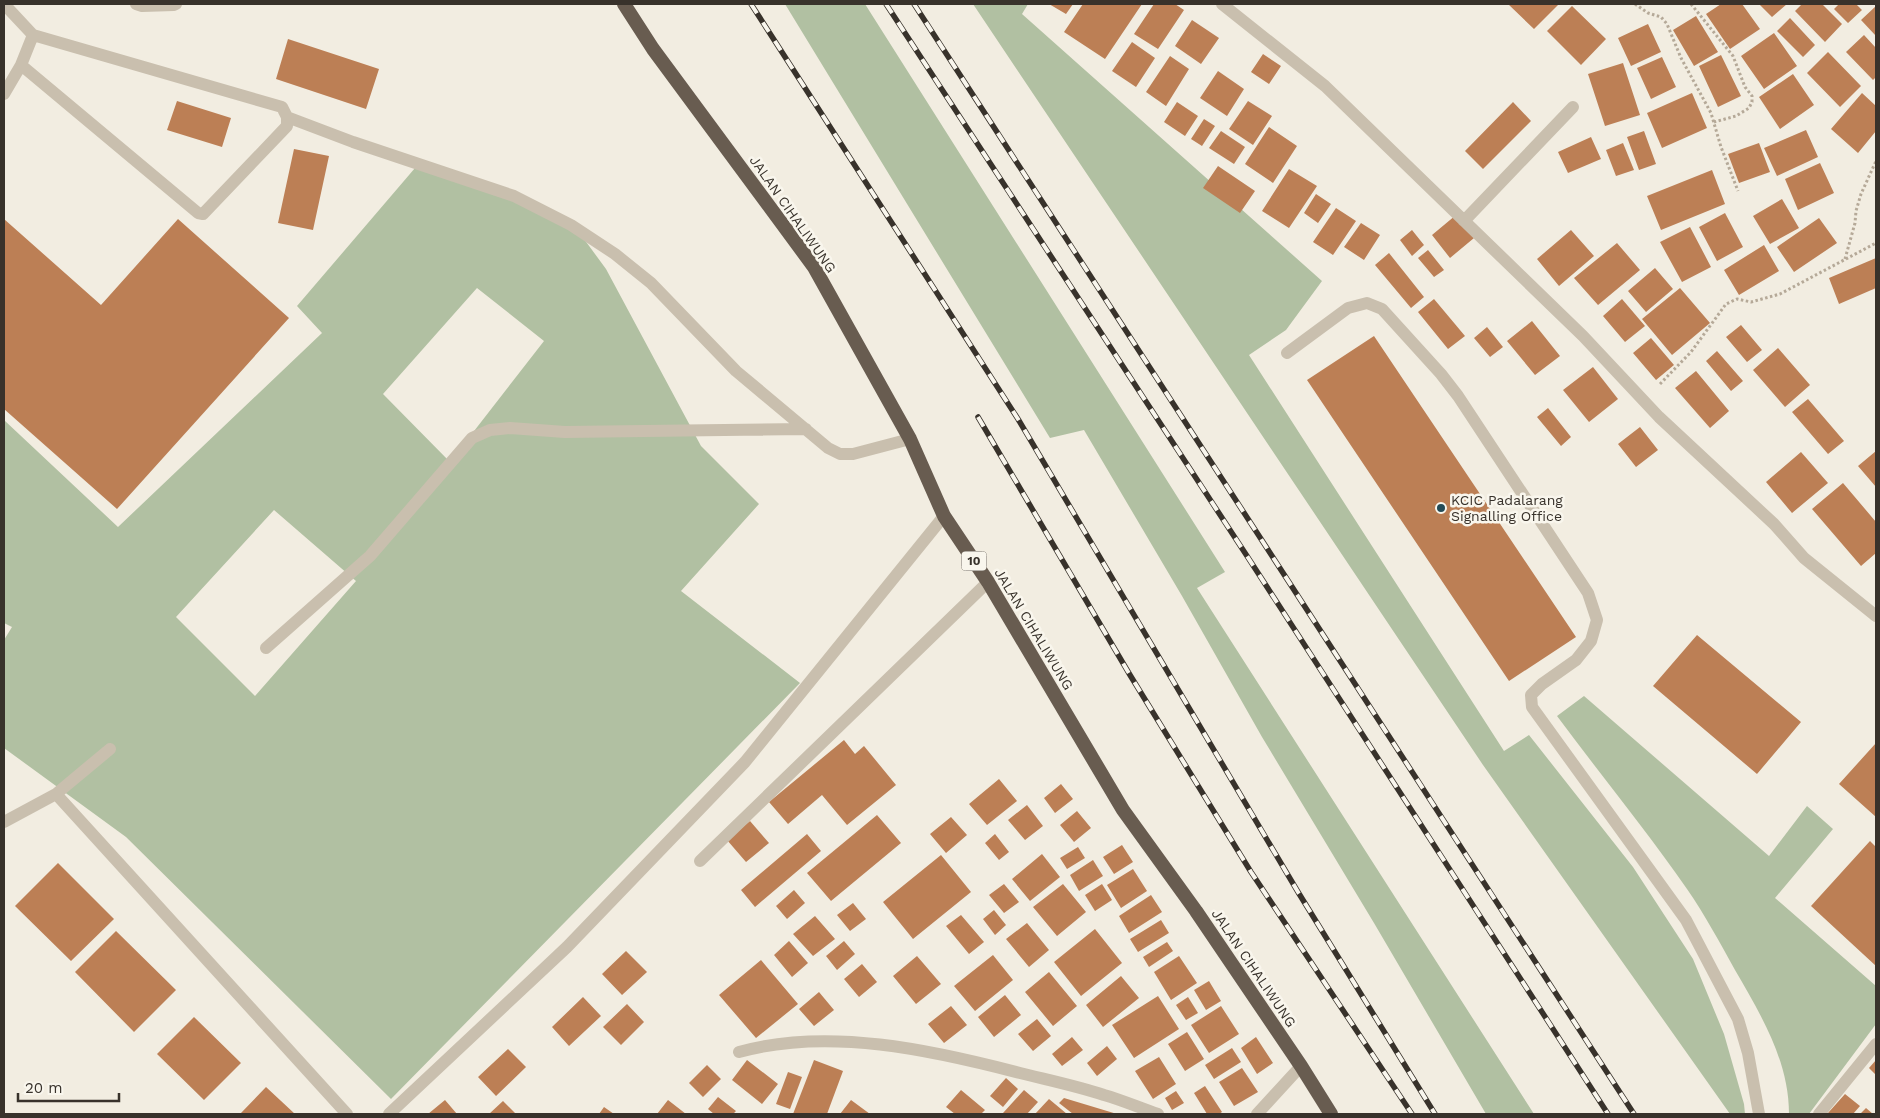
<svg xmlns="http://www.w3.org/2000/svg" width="1880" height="1118" font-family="'Work Sans',sans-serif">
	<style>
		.green { fill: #b1c0a2; fill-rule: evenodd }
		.building { fill: #bc7f55 }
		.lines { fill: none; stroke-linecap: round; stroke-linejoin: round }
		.path { stroke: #b5a998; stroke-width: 3; stroke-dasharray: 2.5 2.5; stroke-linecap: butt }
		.service { stroke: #c9bfae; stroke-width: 12 }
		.minor { stroke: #c9bfae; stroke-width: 12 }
		.trunk { stroke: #685c50; stroke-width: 14 }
		.rail-casing { stroke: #38322b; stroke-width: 5.5 }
		.rail { stroke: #f9f6ed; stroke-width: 4; stroke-dasharray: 11; stroke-linecap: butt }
		.poi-dot { fill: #244b57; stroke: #f9f6ed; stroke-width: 2 }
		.labels { text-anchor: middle; stroke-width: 5; stroke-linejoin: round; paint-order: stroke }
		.shield { fill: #f9f6ed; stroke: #726d65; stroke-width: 1 }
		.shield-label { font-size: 12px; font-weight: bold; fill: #38322b }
		.street-label { font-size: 14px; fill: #38322b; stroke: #f9f6ed }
		.poi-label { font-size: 14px; fill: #38322b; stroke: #f9f6ed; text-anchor: start }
	</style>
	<rect width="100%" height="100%" fill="#f2ede1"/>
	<!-- green -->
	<path class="green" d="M785,4h80l360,568 -28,16 337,526h-48l-112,-191 -112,-186 -80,-141 -98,-166 -34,8z
		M973,4h55l-6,10 300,267 -36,49 -37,25 255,396 25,-16 104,132 60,92 31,75 20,70 1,10h-15l-247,-349z
		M415,168l95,24 63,32 33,45 95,177 58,58 -78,87 119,92 -409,416 -265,-262 -122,-89v-108l8,-13 -8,-4v-203l114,107 204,-194 -25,-27zM477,288l67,53 -94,121 -67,-68zM274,510l82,71 -101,115 -79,-79z
		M1584,696l185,160 38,-50 26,23 -58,69 101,88v38l-67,90h-20c0,-53 -28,-99 -54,-144 -15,-27 -30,-55 -48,-81 -41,-59 -87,-115 -130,-173z"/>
	<!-- building -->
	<path class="building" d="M1049,4h24l-7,10z
		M1083,4h59l-37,55 -41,-27z
		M1154,4h21l9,6 -26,39 -24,-15z
		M1508,4h51l-25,25z
		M1721,4h21l18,25 -30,20 -24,-35z
		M1759,4h28l-15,13z
		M1802,4h20l20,20 -17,18 -30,-31z
		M1839,4h17l6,6 -14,13 -14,-14z
		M1572,6l34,33 -25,26 -34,-34z
		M1876,6v30l-15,-16z
		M1696,16l22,36 -24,14 -21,-36z
		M1790,18l25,27 -12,12 -26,-26z
		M1192,20l27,18 -18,26 -26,-18z
		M1648,24l13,28 -30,14 -13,-28z
		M1774,33l23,33 -33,23 -23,-33z
		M1864,35l12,13v29l-3,3 -27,-28z
		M288,39l91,30 -13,40 -90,-30z
		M1132,42l23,16 -19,29 -24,-16z
		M1828,52l33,34 -21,21 -33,-34z
		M1263,54l18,12 -12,18 -18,-12z
		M1721,55l20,41 -23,11 -19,-41z
		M1170,56l19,13 -23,37 -20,-14z
		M1662,57l14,30 -25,12 -14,-31z
		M1623,63l17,52 -35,11 -17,-52z
		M1218,71l26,18 -17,27 -27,-18z
		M1793,74l21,31 -34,24 -21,-32z
		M1692,93l15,35 -45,20 -15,-35z
		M1862,93l14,13v25l-18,22 -27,-24z
		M177,101l54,17 -9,29 -55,-17z
		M1248,101l24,15 -19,29 -24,-16z
		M1177,102l21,14 -13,20 -21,-14z
		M1513,102l18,19 -48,48 -18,-18z
		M1204,119l11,7 -13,20 -11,-7z
		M1269,127l28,19 -24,37 -28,-19z
		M1806,130l12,27 -41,19 -13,-28z
		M1221,131l24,16 -11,17 -25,-16z
		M1644,131l12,33 -17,6 -12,-33z
		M1591,137l10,22 -33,14 -10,-21z
		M1623,143l11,27 -18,6 -10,-26z
		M1759,143l11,29 -31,11 -11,-29z
		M294,149l35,7 -16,74 -35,-7z
		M1820,163l14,30 -36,17 -13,-31z
		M1218,166l37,25 -15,22 -37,-25z
		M1289,169l28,17 -28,42 -27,-17z
		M1712,170l13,34 -64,26 -14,-34z
		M1316,194l15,10 -13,19 -14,-10z
		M1782,199l17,29 -29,16 -17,-28z
		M1336,208l20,13 -23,34 -20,-13z
		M1725,213l18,34 -26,14 -18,-34z
		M1456,215l18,23 -24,20 -18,-23z
		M1819,218l18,25 -43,29 -17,-25z
		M4,219l97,86 77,-86 111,99 -172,191 -113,-100z
		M1361,223l19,12 -16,25 -20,-13z
		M1690,227l21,40 -29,15 -22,-40z
		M1412,230l12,15 -12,11 -12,-16z
		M1571,230l23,26 -35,30 -22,-27z
		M1617,243l23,27 -42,35 -24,-27z
		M1764,245l15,26 -40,24 -15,-25z
		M1428,250l16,20 -10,7 -16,-19z
		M1389,253l35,44 -13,11 -36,-43z
		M1876,258v30l-37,16 -10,-26z
		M1655,268l18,21 -27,23 -18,-21z
		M1680,288l30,35 -38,32 -30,-36z
		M1434,299l31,37 -17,13 -30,-37z
		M1622,299l23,27 -20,16 -22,-26z
		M1532,321l28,35 -25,19 -28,-34z
		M1741,325l21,25 -15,12 -21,-25z
		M1487,327l16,20 -13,10 -16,-19z
		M1374,336l202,301 -67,44 -202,-301z
		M1651,338l23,27 -18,15 -23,-27z
		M1778,348l32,37 -25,22 -32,-37z
		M1717,351l26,30 -12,10 -25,-30z
		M1593,367l25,32 -29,23 -26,-32z
		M1696,371l33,40 -19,17 -35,-40z
		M1808,399l36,42 -16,13 -36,-42z
		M1548,408l23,29 -10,9 -24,-29z
		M1640,427l18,23 -22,17 -18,-23z
		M1876,451v36l-18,-21z
		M1801,452l27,31 -36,30 -26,-31z
		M1843,483l33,39v31l-15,13 -49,-57z
		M1697,635l104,87 -44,52 -104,-88z
		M844,740l11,14 9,-8 32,39 -49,40 -25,-30 -34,29 -19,-22z
		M1876,743v74l-37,-33z
		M999,779l18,22 -30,24 -18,-21z
		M1061,784l12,15 -18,14 -11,-15z
		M1027,805l16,21 -18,14 -17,-20z
		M1077,811l14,17 -17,14 -14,-17z
		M877,815l24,28 -70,58 -24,-28z
		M951,817l16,18 -21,18 -16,-19z
		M750,821l19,22 -23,19 -19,-22z
		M807,834l14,17 -66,56 -14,-17z
		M995,834l14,18 -10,8 -14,-17z
		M1870,841l6,6v119l-65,-60z
		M1122,845l11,17 -19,12 -11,-17z
		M1078,847l7,11 -18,11 -7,-11z
		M1042,854l18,23 -30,24 -18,-22z
		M941,855l30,37 -58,47 -30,-37z
		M1093,860l10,16 -24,15 -9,-16z
		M58,863l56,56 -43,42 -56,-55z
		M1133,869l14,22 -26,17 -14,-23z
		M1004,884l15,18 -15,11 -15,-18z
		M1063,884l23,28 -29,24 -24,-29z
		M1102,884l10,16 -17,11 -10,-16z
		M794,890l11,13 -18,16 -11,-13z
		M1151,895l11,17 -33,21 -10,-17z
		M853,903l13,16 -16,12 -13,-16z
		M994,910l12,15 -11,10 -12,-16z
		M961,915l23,27 -15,12 -23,-28z
		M815,916l20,23 -22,17 -20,-22z
		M1161,920l8,13 -31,19 -8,-13z
		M1027,923l22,27 -20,17 -23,-28z
		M1095,929l27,34 -41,33 -27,-34z
		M116,931l60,59 -42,42 -59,-60z
		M789,941l19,22 -16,14 -18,-22z
		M844,941l11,13 -18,16 -11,-14z
		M1167,942l6,9 -24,16 -6,-10z
		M626,951l21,21 -25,23 -20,-21z
		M993,955l20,25 -38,31 -21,-25z
		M917,956l24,28 -25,20 -23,-28z
		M1179,956l18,27 -26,17 -17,-28z
		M761,960l37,44 -42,34 -37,-43z
		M862,964l15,18 -18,15 -15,-18z
		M1049,972l28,34 -24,20 -28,-34z
		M1121,976l18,22 -36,29 -17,-22z
		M1209,981l12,20 -15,9 -12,-20z
		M819,992l15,18 -20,16 -15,-17z
		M1005,995l16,20 -27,22 -16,-20z
		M1158,996l21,33 -45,29 -22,-33z
		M583,997l18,19 -32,30 -17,-19z
		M1188,997l10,16 -12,7 -10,-15z
		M627,1004l17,18 -23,23 -18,-18z
		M951,1006l16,19 -23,18 -16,-19z
		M1221,1006l18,28 -30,19 -18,-28z
		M194,1017l47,46 -37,37 -47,-46z
		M1037,1019l14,17 -18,15 -15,-17z
		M1187,1032l17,27 -19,12 -17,-27z
		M1072,1037l11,13 -21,16 -10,-12z
		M1256,1037l17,26 -16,11 -16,-26z
		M1107,1046l10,13 -20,17 -10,-13z
		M1232,1048l9,14 -27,17 -9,-14z
		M508,1049l18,18 -30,29 -18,-19z
		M1159,1057l17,27 -23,15 -18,-28z
		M747,1060l31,24 -16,20 -30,-24z
		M814,1060l29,11 -16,43h-34z
		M1876,1060v15l-7,-7z
		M707,1065l14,14 -18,18 -14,-14z
		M1242,1068l16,24 -24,14 -15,-24z
		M788,1072l14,5 -12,32 -14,-5z
		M1006,1078l12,11 -15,18 -13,-11z
		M1205,1086l17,26 -3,2h-12l-13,-21z
		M266,1087l29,27h-55z
		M961,1090l24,20 -4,4h-26l-9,-7z
		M1024,1090l14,12 -11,12 -24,-1z
		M1176,1091l8,12 -12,7 -7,-12z
		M1845,1094l15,12 -7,8h-23l-2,-1z
		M718,1097l18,14 -3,3h-19l-6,-5z
		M1064,1098l53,16h-44l-14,-11z
		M1049,1099l18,15h-32z
		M445,1100l12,14h-29z
		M668,1100l18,14h-29z
		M851,1100l19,14h-30z
		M503,1101l13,13h-27z
		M604,1107l10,7h-15z
		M1866,1108l7,6h-13z"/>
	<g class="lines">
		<!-- path -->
		<path class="path" d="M1635,4l13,9 13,4 6,7 14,34 30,55 10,34 17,44
			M1691,4l42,52 12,31 7,9v6l-3,6 -13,8 -22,6
			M1845,259l10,-36 1,-12 5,-17 15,-33
			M1660,384l31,-32 35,-48 11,-5 14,3 29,-8 96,-51"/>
		<!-- service -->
		<path class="service" d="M4,4l29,31 -12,30 -17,29
			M136,4l6,2 32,-1 2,-1
			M21,65l177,148 5,1 84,-88v-9l-5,-10 -249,-72
			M287,117l66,25 161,54 57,29 44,29 36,29 85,88 92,77 12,6h13l57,-15
			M1287,353l61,-45 19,-5 15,6 59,65 17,22 130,197 9,27 -6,21 -15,19 -34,24 -11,11 1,12 154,213 52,99 10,34 11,61
			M266,648l104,-92 102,-118 18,-8 20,-2 55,4 241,-3"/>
		<!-- minor -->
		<path class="minor" d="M1222,4l103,82 258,250 76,81 115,107 30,34 72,58
			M1464,221l109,-114
			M56,794l291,320
			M4,822l52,-28 54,-45
			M700,861l288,-279
			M739,1052c89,-25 193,-2 281,21 28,7 57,13 84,22 18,5 36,13 54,19
			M389,1114l178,-167 178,-185 199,-246
			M1257,1114l44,-48
			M1819,1114l57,-70"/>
		<!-- trunk -->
		<path class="trunk" d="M624,4l29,45 161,218 96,172 34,77 44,66 135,228 73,101 105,155 30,48"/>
		<defs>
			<path id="rail" d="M751,4l267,415 280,473 137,222
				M886,4l361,552 361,558
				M914,4l720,1110
				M978,417l152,258 121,197 161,242"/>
		</defs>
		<!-- rail casing -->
		<use href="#rail" class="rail-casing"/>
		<!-- rail -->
		<use href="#rail" class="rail"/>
	</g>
	<!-- markers -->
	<circle class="poi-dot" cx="1441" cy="508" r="5"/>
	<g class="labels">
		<!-- shield labels -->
		<rect class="shield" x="961.5" y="551.5" width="25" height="19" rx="4"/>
		<g class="shield-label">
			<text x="974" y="565">10</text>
		</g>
		<!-- street labels -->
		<g class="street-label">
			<text transform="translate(793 214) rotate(55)" y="5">JALAN CIHALIWUNG</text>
			<text transform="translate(1034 629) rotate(59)" y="5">JALAN CIHALIWUNG</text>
			<text transform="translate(1254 968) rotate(56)" y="5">JALAN CIHALIWUNG</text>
		</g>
		<!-- poi labels -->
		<g class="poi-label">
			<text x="1451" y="505">KCIC Padalarang<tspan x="1451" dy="16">Signalling Office</tspan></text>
		</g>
	</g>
	<!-- border -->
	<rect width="1880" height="1118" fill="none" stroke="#38322b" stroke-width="10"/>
	<!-- scale -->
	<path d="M18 1093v8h101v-8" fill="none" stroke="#38322b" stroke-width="2.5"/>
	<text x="25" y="1093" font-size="15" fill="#38322b" stroke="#f9f6ed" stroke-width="4" paint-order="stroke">20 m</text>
</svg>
